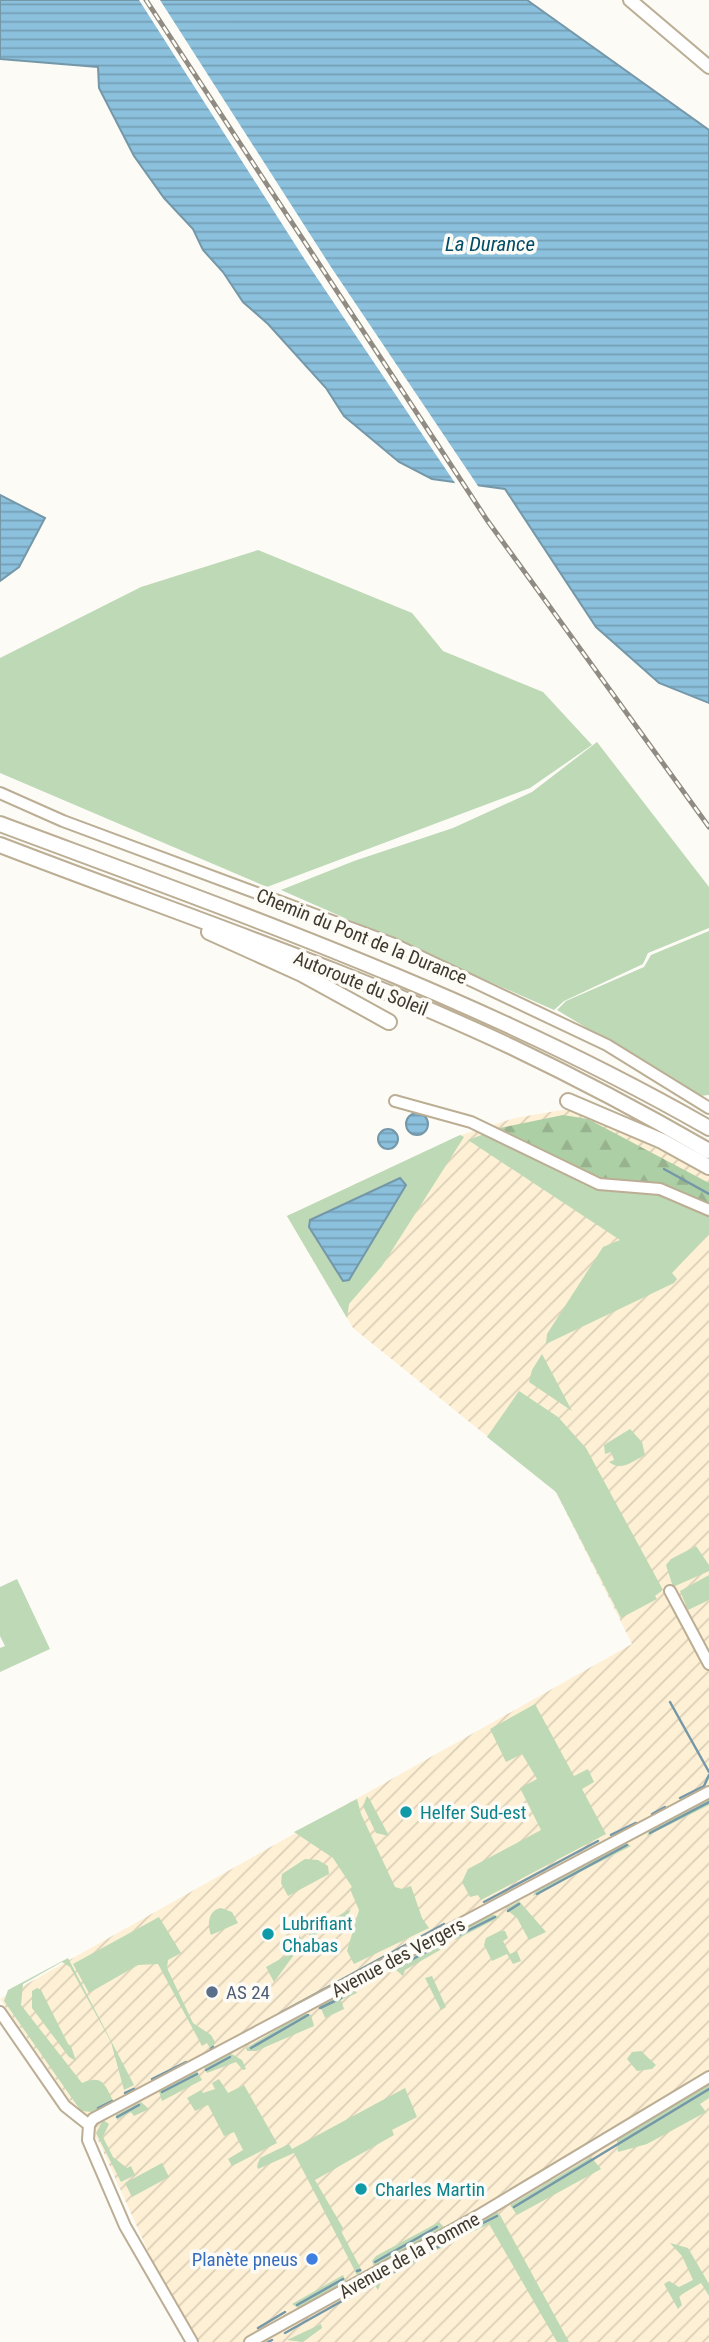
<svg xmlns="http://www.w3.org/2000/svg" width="709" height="2342" font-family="'Roboto Condensed',sans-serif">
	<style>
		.industrial { fill: url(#industrial-furrows) }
		.green { fill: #bdd9b6; fill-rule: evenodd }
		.forest { fill: url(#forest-firs) }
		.water { fill: url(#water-rules); stroke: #7598a9; stroke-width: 2 }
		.pier { fill: #fdfbf5 }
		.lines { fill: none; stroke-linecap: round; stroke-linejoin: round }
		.stream { stroke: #7598a9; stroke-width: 2.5 }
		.minor-casing { stroke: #bbae94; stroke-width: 14 }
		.major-casing { stroke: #bbae94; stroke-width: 16 }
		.highway-casing { stroke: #bbae94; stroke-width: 18 }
		.minor { stroke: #fff; stroke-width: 10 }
		.major { stroke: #fff; stroke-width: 12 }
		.highway { stroke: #fff; stroke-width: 14 }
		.rail-casing { stroke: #908c83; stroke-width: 5 }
		.rail { stroke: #fdfbf5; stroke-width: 2.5; stroke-dasharray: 8; stroke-linecap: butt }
		.culture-dot { fill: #0f9aa8; stroke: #fdfbf5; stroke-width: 2.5 }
		.service-dot { fill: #5c6f8a; stroke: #fdfbf5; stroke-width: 2.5 }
		.shop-dot { fill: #3f7fe0; stroke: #fdfbf5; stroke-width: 2.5 }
		.labels { text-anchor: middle; stroke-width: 7; stroke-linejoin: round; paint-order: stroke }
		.street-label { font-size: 19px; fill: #3f392e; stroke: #fdfbf5 }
		.culture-label { font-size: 19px; fill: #0d838f; stroke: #fdfbf5; text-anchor: start }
		.service-label { font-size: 19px; fill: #4e5e75; stroke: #fdfbf5; text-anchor: start }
		.shop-label { font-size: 19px; fill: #366cbe; stroke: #fdfbf5; text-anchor: end }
		.water-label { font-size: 21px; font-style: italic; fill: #034c68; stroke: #fdfbf5 }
	</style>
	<defs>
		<pattern id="industrial-furrows" width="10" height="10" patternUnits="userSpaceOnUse" patternTransform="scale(1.75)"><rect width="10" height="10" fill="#fef0d5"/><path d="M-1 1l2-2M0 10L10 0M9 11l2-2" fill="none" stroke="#dbcfb7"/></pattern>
		<pattern id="forest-firs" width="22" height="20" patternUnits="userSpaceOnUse" patternTransform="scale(1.75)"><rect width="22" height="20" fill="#adcfa5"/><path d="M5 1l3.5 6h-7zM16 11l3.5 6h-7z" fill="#96b28e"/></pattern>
		<pattern id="water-rules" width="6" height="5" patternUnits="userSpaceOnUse" patternTransform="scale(1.75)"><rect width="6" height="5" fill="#8cc1de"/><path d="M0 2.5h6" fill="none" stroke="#749eb4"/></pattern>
	</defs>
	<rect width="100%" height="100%" fill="#fdfbf5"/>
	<!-- industrial -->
	<path class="industrial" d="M562,1110l26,3 121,63v1166h-510l-47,-82 -53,-118 -99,-143 632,-355 -76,-152 -203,-164 -66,-112 174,-81 54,-17z"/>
	<!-- green -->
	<path class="green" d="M258,550l154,63 31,38 100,41 49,53 -62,43 -263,99 -267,-114v-115l141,-71z
		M597,742l112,145v41l-61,25 -5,11 -79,37 -10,9 -273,-120 73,-29 99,-33 79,-36z
		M709,931v164l-10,1 -142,-86 9,-9 78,-34 7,-12z
		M487,1133l191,66 11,9 20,6v20l-37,39 5,6 -3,4 -128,61 1,-10 56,-87 17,-7 -152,-100z
		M460,1135l4,2 -82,129 -33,38 -2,14 -60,-102zM406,1185l-57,95 -6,1 -34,-54z
		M542,1354l30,57 -43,-29 3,-12z
		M519,1391l39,26 28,31 77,142 -8,6 2,3 -36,19 -65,-126 -69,-55z
		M630,1429l12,13 3,13c-12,6 -24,17 -36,7l5,-2 -3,-8 -6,2 -1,-9z
		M696,1546l13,19v6l-36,16 -7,-22 5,-6z
		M709,1575v25l-21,10 -8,-19z
		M17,1579l33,70 -50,23v-24l5,-2 -5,-10v-49z
		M535,1704l39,72 14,-7 6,13 -12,7 24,45 -125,66 -3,-5 -8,2 -8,-15 6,-13 73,-39 -21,-42 17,-9 -15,-25 -16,8 -16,-33z
		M367,1796l3,4 19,36 -13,-3 -13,-27z
		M709,1797v8l-62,31 3,-7z
		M357,1799l4,15 34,73 7,2 9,-3 11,32 7,10 -75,36 -7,-13 12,-41 -9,-21 2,-2 -19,-29 -39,-26z
		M626,1843l5,3 -98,50 3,-6z
		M305,1859l13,1 10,6 1,8 -41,22 -7,-13 1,-9z
		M519,1901l27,31 -17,8 -12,-22 -11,-9z
		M221,1908l11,4 6,11 -27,12c-4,-10 -3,-25 10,-27z
		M351,1909l-8,14 -33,14 -2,-5z
		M491,1914l9,3 -45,23 4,-9z
		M159,1917l22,36 -13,7 -1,8 26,55 18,12 4,7 -3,9 -5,-8 -5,3 -44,-82 -20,1 -49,28 -16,-29z
		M500,1931h5l3,7 -5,3 7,13 7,-3 4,10 -8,3 -6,-10 -15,7 -8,-16 2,-7z
		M300,1936l2,8 -28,38 -8,-15 27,-15 -5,-9z
		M442,1941l-2,9 -35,20 -2,6 -7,-6 -1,-5z
		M68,1958l66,127 -10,5 -13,-48 -41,-75 -8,-5 -39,22 -2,21 61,78c24,-11 24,8 33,20l-23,9 -11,-1 -5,-7 -72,-103 4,-11z
		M432,1976l14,31 -5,3 -16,-32z
		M37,1988l4,2 27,54 3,2 5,15 -7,-4 -37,-49v-17z
		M353,1988l4,5 -16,7 3,9 -19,9 -5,-12 3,-3z
		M304,2013l7,2 3,11 -58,25h-9l-1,-3z
		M641,2051l15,14 -4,4 -15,2 -10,-12 5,-7z
		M230,2053l12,7 4,9 -3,1 -7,-8 -29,11 -3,-6z
		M197,2071l5,9 -40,21 -3,-9 3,-3z
		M219,2079l9,14 16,-8 33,58 -45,23 -4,-7 15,-9 -9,-18 -10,4 -16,-31 -13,6 -8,-13 14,-8 2,3 12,-4 -3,-6z
		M709,2083v15l-9,6 6,8 -59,32 -29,8 -1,-12 63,-42z
		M405,2088l12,29 -25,13 2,5 -79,45 28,48 -2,3 21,40 -5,4 -63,-122 -36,16 -1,-3 3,-8 29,-14 3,5z
		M141,2102l8,7 -15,7 -3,-4 -14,8 -1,-5z
		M103,2120l6,4 -6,13 10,20 14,11 4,-2 4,9 -14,7 -25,-49z
		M591,2157l10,12 -84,46 -7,-10z
		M162,2163l7,14 -37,20 -7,-14z
		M497,2212l3,3 69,127h-12l-68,-118 -21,10 -2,-6z
		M439,2222l5,5 -70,39 -2,-5 4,-5z
		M453,2235l2,4 -3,3 -70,38 -4,10 -7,-11z
		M670,2243l18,5 21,36v12l-8,-13 -22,13 3,9 -4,4 -14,-25 5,-3 10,6 14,-7 -11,-24z
		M343,2275l3,6 -48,27 -6,-4z
		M321,2324l1,4 -19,14 -16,-2z"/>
	<!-- forest -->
	<path class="forest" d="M563,1115l25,4 121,64v23l-101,-23 -60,-27 -48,-28z"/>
	<!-- water -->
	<path class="water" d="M0,0h527l182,130v573l-50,-20 -63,-56 -91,-138 -73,-10 -33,-17 -55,-46 -18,-28 -58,-64 -25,-22 -20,-30 -20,-22 -10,-21 -29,-31 -30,-42 -35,-68 -1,-21 -98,-8z
		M0,495l45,23 -26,49 -19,14z
		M406 1124a11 11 0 1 1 22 0a11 11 0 1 1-22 0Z
		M378 1139a10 10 0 1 1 20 0a10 10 0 1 1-20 0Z
		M400,1178l6,7 -57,95 -6,1 -34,-54 1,-7z"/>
	<!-- pier -->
	<path class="pier" d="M139,0h21l171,267 149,222 -23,-3 -152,-226z"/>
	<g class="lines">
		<!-- stream -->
		<path class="stream" d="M664,1169l45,25
			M670,1702l39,70
			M680,1798l24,-12 5,-11
			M652,1814l13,-7
			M650,1833l59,-31
			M611,1835l25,-12
			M537,1894l90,-49
			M484,1902l114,-61
			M508,1911l11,-7
			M459,1935l36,-18
			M398,1967l43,-23
			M320,2008l21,-10
			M280,2013l164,-89
			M251,2048l57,-33
			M211,2049l2,-2
			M206,2070l24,-13
			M152,2079l34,-17
			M162,2092l35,-18
			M125,2093l9,-4
			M98,2108l14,-7
			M117,2117l22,-12
			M514,2207l195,-118
			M471,2229l26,-13
			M375,2262l62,-35
			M357,2271l3,-1
			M297,2305l46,-26
			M258,2328l27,-16
			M285,2333l169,-95
			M268,2342l4,-2"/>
		<defs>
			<path id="minor" d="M0,793l63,28 331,123 213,101 102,63
				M395,1101l76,21 128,62 61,5 49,21
				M670,1591l39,73
				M0,2012l65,94 24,19
				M89,2125l4,-6 616,-327
				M89,2125l-1,15 37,86 67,116
				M250,2342l231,-128 228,-137"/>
			<path id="major" d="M630,0l79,67"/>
			<path id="highway" d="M0,824c241,90 484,175 709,304
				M0,845c171,66 346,124 512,202 67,32 133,67 197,104
				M209,932l93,42 87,48
				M568,1101l94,40 47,26"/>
		</defs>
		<!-- minor casing -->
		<use href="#minor" class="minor-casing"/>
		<!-- major casing -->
		<use href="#major" class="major-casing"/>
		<!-- highway casing -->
		<use href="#highway" class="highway-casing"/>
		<!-- minor -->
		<use href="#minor" class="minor"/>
		<!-- major -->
		<use href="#major" class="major"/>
		<!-- highway -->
		<use href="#highway" class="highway"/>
		<defs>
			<path id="rail" d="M146,0l341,520 222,307"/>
		</defs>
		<!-- rail casing -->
		<use href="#rail" class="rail-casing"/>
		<!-- rail -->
		<use href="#rail" class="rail"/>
	</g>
	<!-- markers -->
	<g class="culture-dot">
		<circle cx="406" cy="1812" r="7"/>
		<circle cx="268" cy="1934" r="7"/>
		<circle cx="361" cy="2189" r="7"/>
	</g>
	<circle class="service-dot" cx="212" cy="1992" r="7"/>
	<circle class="shop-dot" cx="312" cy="2259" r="7"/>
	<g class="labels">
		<!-- street labels -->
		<g class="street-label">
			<text transform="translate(362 936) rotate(22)" y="7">Chemin du Pont de la Durance</text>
			<text transform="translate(361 983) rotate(22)" y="7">Autoroute du Soleil</text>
			<text transform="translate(398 1957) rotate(-28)" y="7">Avenue des Vergers</text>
			<text transform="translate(409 2255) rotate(-29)" y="7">Avenue de la Pomme</text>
		</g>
		<!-- culture labels -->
		<g class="culture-label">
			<text x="420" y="1819">Helfer Sud-est</text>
			<text x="282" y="1930">Lubrifiant<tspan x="282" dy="22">Chabas</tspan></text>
			<text x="375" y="2196">Charles Martin</text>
		</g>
		<!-- service labels -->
		<g class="service-label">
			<text x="226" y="1999">AS 24</text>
		</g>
		<!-- shop labels -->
		<g class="shop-label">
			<text x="298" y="2266">Planète pneus</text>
		</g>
		<!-- water labels -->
		<g class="water-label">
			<text x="490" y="251">La Durance</text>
		</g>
	</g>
</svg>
